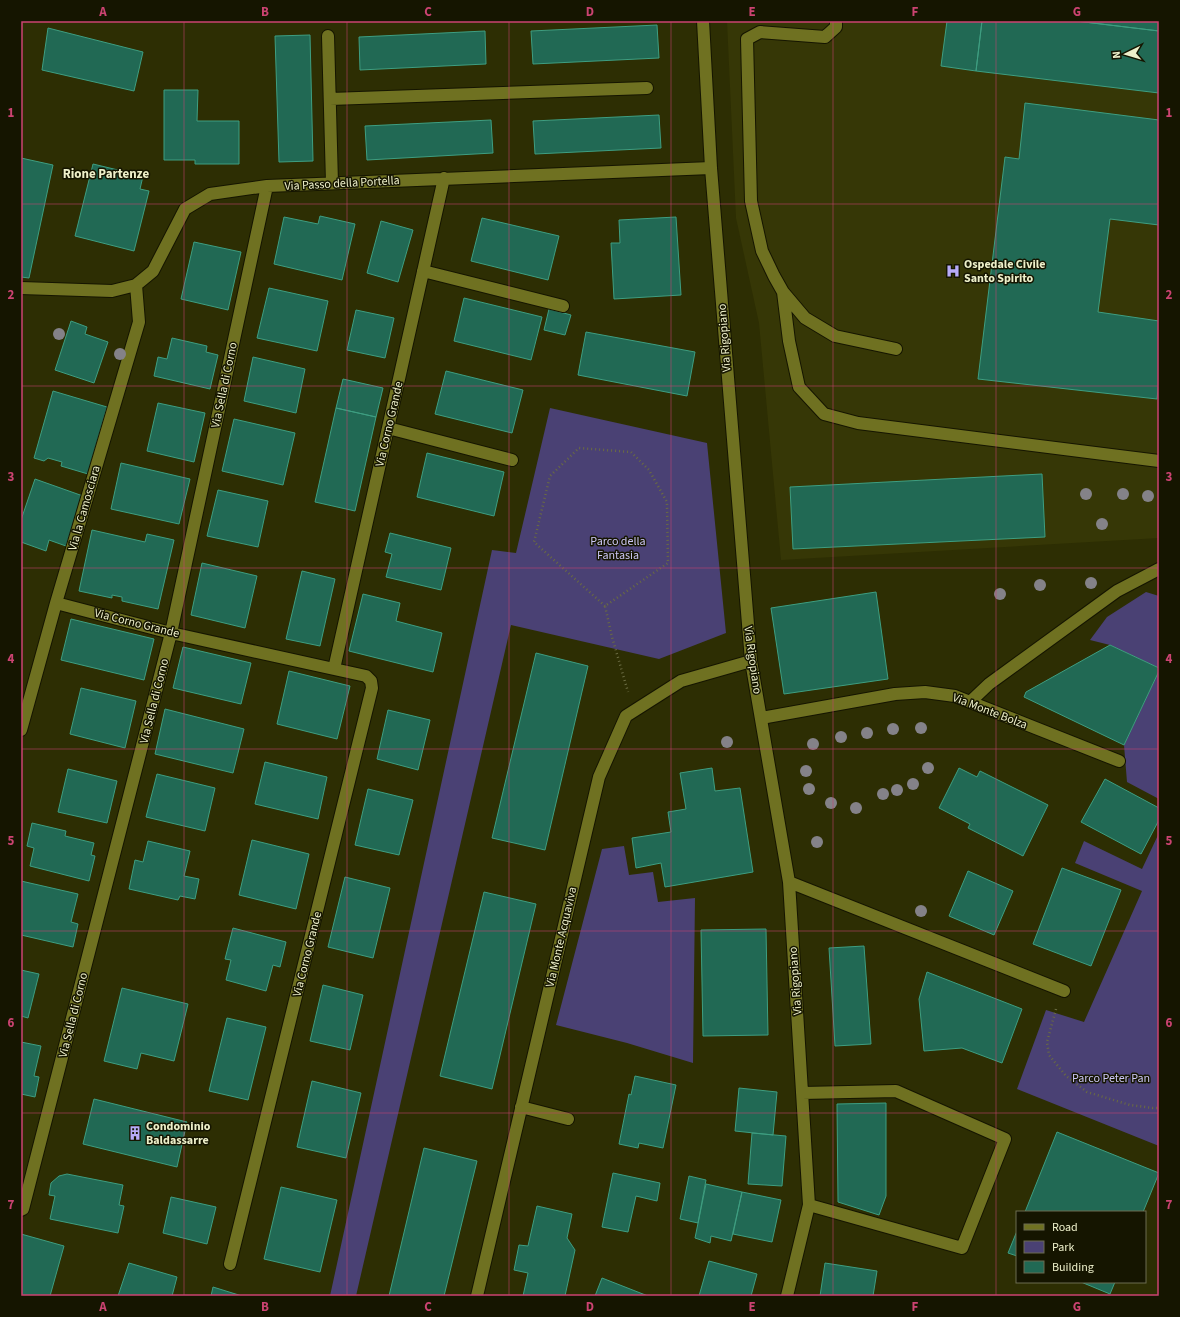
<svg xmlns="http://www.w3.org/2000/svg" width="1180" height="1317" font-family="'Source Sans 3',sans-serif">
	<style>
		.built { fill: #363706 }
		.green { fill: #4a4174 }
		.building { fill: #216954; stroke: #3e9e81 }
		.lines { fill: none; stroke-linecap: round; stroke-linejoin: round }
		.minor-casing { stroke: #151501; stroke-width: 14 }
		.path { stroke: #6a6b42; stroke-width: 2.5; stroke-dasharray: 1 3; stroke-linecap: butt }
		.minor { stroke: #6f7121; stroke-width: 12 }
		.tree { fill: #848288 }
		.grid { fill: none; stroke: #cb4371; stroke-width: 1; stroke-opacity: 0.55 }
		.labels { text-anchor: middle; stroke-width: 3; stroke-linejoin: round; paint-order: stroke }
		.street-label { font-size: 12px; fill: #eef0ca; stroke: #151500 }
		.poi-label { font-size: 12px; font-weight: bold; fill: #eef0ca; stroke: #151500; text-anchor: start }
		.park-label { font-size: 12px; fill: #ccc7f5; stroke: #151500 }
		.neighbourhood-label { font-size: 13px; font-weight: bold; fill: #eef0ca; stroke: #151500 }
		.neatline { fill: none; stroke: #cb4371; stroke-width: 1.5 }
		.grid-label { font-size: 13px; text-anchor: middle; font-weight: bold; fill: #cb4371 }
	</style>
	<rect width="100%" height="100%" fill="#2d2e03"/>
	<!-- built -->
	<path class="built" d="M727,21h432v517l-378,22 -22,-237 -23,-105z"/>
	<!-- green -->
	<path class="green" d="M550,408l157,35 19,190 -67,26 -148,-34 -155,671h-26l162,-746 24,3z
		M1146,592l13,4v72l-49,-23 -20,-5 17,-23z
		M1159,671v128l-32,-17 -3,-37z
		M1159,833v313l-142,-57 29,-79 38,12 58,-131 -67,-28 9,-22 58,28z
		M624,846l5,29 24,-3 5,30 37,-4 -2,165 -66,-20 -71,-18 46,-176z"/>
	<!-- building -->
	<path class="building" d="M947,21h35l-6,50 -35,-5z
		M982,21h94l83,10v62l-183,-22z
		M1076,21h83v10z
		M657,25l2,33 -126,6 -2,-33z
		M48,28l95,24 -9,39 -92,-21z
		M485,31l1,33 -126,6 -1,-33z
		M310,35l3,126 -34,1 -4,-126z
		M164,90h34l-1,31h42v43h-44v-4h-31z
		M1025,103l134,17v105l-49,-6 -12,93 61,9v58l-2,20 -179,-20 27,-222 14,2z
		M659,115l2,33 -126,6 -2,-33z
		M491,120l2,33 -126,7 -2,-34z
		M21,158l32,7 -24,113 -8,-1z
		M93,164l50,12 -3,13 9,2 -15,60 -59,-15z
		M320,216l35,8 -13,56 -68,-16 10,-47 34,7z
		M676,217l5,78 -67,4 -3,-56h9l-1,-23z
		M482,218l77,18 -11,44 -77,-19z
		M381,221l32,9 -15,52 -31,-9z
		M194,242l47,10 -13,58 -47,-11z
		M269,288l59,13 -11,50 -60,-13z
		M464,298l78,19 -11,43 -77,-19z
		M549,309l22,6 -6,20 -21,-5z
		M356,310l38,8 -9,40 -38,-8z
		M71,321l16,6 -2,7 23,8 -14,41 -39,-13z
		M586,332l109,20 -8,44 -109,-21z
		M172,338l35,8 -1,6 12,3 -8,34 -56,-13 4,-19 9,2z
		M253,357l52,12 -9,44 -52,-12z
		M446,371l77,19 -11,43 -77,-19z
		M343,379l40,9 -7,29 -40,-9z
		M53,391l54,16 -19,67 -27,-8 1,-4 -14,-4 -4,3 -10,-3z
		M158,403l47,10 -11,49 -47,-11z
		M336,408l40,9 -21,94 -40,-9z
		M234,419l61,14 -12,52 -61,-14z
		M427,453l77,19 -10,44 -77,-19z
		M121,463l69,16 -11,45 -68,-15z
		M1042,474l3,63 -252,12 -3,-62z
		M35,479l48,17 -17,50 -17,-6 -3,11 -25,-9v-22z
		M218,490l50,11 -10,46 -51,-11z
		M92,530l53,12 2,-8 27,6 -16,69 -36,-8v-4l-10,-2v3l-33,-7z
		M390,533l61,15 -10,42 -55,-13 6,-23 -7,-2z
		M202,563l55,13 -12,52 -54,-13z
		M302,571l33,8 -15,67 -34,-7z
		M876,592l12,87 -104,15 -13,-86z
		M363,594l37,9 -4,18 46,12 -9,39 -84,-21z
		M71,619l83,20 -10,41 -83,-20z
		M1110,645l49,23v3l-35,74 -100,-48 2,-5z
		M183,647l68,16 -10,41 -68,-16z
		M536,653l52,13 -43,184 -53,-12z
		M289,671l61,15 -13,53 -60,-15z
		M81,688l55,13 -11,47 -55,-14z
		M165,709l79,20 -11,44 -78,-19z
		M388,710l42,10 -12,50 -41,-11z
		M265,762l62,15 -9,42 -63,-15z
		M712,768l3,23 25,-3 13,84 -88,15 -4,-24 -25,5 -4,-30 39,-6 -3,-20 18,-3 -6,-36z
		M959,768l18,9 3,-6 68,34 -25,51 -55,-28 2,-4 -31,-16z
		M68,769l49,12 -10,42 -49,-11z
		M157,774l58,14 -10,43 -59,-14z
		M1105,779l54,29v12l-18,34 -60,-32z
		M368,789l45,11 -14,55 -44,-10z
		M32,823l34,8 -1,5 29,7 -3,12 4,1 -6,25 -59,-15 4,-18 -7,-2z
		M252,840l57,14 -13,55 -57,-14z
		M148,841l42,10 -6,25 15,3 -4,20 -15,-3 -2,4 -49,-11 6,-29 8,2z
		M1062,868l59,22 -30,76 -58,-22z
		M968,871l45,20 -19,44 -45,-19z
		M345,877l45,11 -17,70 -45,-11z
		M21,881l57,13 -7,28 7,2 -5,23 -52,-12z
		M484,892l52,12 -44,185 -52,-13z
		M233,928l53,14 -6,25 -7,-2 -7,26 -40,-11 5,-20 -6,-1z
		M766,929l2,106 -65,1 -2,-106z
		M864,946l7,98 -36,2 -6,-98z
		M21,970l18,4 -11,44 -7,-2z
		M927,972l95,37 -20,54 -40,-15 -38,3 -5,-52z
		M323,985l40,10 -13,55 -40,-9z
		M122,988l66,16 -14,57 -33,-8 -4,16 -33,-8z
		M227,1018l39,9 -18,73 -39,-9z
		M21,1042l20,4 -7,30 5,1 -4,20 -14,-3z
		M635,1076l41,9 -13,63 -24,-5 -1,5 -19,-4 10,-50 2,1z
		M312,1081l49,12 -15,65 -49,-11z
		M739,1088l38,4 -4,43 -38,-4z
		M94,1099l93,23 -10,45 -94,-23z
		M886,1103v93l-7,19 -41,-13 -1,-98z
		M1057,1132l102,41 -16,39h-118z
		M752,1133l34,3 -4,50 -34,-2z
		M424,1148l53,13 -33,135h-55z
		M613,1173l47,10 -3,18 -21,-5 -8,36 -26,-5z
		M67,1174l56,11 -4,20 5,1 -6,27 -68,-14 5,-23 -6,-1 2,-12 8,-7z
		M689,1176l17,4 -8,43 -18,-4z
		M706,1184l36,8 -11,49 -20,-5 -1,7 -15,-5z
		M281,1187l56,13 -17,72 -56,-13z
		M742,1192l39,8 -9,42 -39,-8z
		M171,1197l45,10 -9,37 -44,-11z
		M537,1206l35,8 -5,24 8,12 -10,46h-42l5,-23 -14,-3 5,-25 9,1z
		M1017,1231v25l-9,-3z
		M21,1234l43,12 -14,50h-29z
		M709,1261l48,13 -6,22h-52z
		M129,1263l48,14 -5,19h-54z
		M825,1263l52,8 -4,25h-53z
		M602,1278l46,18h-53z
		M1081,1282h34l-5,12z
		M213,1287l29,9h-31z"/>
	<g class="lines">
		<defs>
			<path id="minor" d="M703,21l8,147 40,493 38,221 20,323 -22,91
				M836,21v6l-11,10 -65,-5 -13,7 4,162 11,50 12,25 9,16 22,26 30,18 61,13
				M328,36l4,147
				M330,99l317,-11
				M423,271l140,35
				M21,288l91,3 24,-6 17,-14 32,-62 25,-15 57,-8 444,-18
				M783,292l6,49 10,46 25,27 34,9 301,38
				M388,428l124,32
				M56,603l115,30 163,36 110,-491
				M970,702l19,-18 128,-93 42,-22
				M761,718l134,-24 30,-2 30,4 164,65
				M21,730l35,-127 83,-281 -3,-37
				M789,882l275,109
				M802,1093l94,-2 109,48 -43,109 -153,-43
				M521,1107l47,12
				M21,1210l2,-1 148,-576 96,-447
				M230,1264l142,-576 -1,-7 -5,-5 -32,-7
				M477,1296l122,-519 27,-61 55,-35 70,-20"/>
		</defs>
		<!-- minor casing -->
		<use href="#minor" class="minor-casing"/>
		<!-- path -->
		<path class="path" d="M605,606l-71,-64 16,-66 29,-28 52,4 18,18 18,32 1,61 -63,43 7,31 16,55
			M1056,1009l-9,33 2,13 17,21 21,16 43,13 23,3h6"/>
		<!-- minor -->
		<use href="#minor" class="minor"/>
	</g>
	<!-- trees -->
	<g class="tree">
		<circle cx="59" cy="334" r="6"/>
		<circle cx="120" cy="354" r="6"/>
		<circle cx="1086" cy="494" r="6"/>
		<circle cx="1123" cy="494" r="6"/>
		<circle cx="1148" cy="496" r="6"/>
		<circle cx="1102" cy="524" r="6"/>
		<circle cx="1091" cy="583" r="6"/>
		<circle cx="1040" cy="585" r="6"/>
		<circle cx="1000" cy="594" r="6"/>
		<circle cx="921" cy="728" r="6"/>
		<circle cx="893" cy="729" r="6"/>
		<circle cx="867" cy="733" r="6"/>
		<circle cx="841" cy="737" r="6"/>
		<circle cx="727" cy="742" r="6"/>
		<circle cx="813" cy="744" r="6"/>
		<circle cx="928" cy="768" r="6"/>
		<circle cx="806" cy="771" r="6"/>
		<circle cx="913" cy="784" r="6"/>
		<circle cx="809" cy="789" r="6"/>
		<circle cx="897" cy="790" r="6"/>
		<circle cx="883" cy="794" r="6"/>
		<circle cx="831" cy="803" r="6"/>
		<circle cx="856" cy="808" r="6"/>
		<circle cx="817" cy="842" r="6"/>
		<circle cx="921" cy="911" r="6"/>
	</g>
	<!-- grid -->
	<path class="grid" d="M184,21v1275M347,21v1275M509,21v1275M671,21v1275M833,21v1275M996,21v1275M21,204h1138M21,386h1138M21,568h1138M21,749h1138M21,931h1138M21,1113h1138"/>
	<!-- icons -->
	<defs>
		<symbol id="hospital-bare" viewBox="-9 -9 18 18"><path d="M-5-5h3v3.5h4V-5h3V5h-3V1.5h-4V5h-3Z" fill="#b7abf8" stroke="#151500" stroke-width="2.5" paint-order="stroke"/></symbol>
		<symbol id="building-bare" viewBox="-9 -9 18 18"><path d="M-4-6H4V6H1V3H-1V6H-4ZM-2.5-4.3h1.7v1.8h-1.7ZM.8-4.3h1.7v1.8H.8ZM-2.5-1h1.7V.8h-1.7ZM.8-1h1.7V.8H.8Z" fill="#b7abf8" stroke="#151500" stroke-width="2.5" paint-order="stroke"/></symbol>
	</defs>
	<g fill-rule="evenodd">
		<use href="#hospital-bare" x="943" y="261" width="20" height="20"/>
		<use href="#building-bare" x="125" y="1123" width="20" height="20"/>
	</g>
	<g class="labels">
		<!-- street labels -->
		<g class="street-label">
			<text transform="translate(342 183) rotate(-3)" y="4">Via Passo della Portella</text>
			<text transform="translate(724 338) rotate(-94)" y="4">Via Rigopiano</text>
			<text transform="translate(224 385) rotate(-78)" y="4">Via Sella di Corno</text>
			<text transform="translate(389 424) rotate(-77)" y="4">Via Corno Grande</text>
			<text transform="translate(84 508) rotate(-74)" y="4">Via la Camosciara</text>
			<text transform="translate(137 623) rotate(14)" y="4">Via Corno Grande</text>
			<text transform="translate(753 660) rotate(82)" y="4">Via Rigopiano</text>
			<text transform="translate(154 701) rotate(-76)" y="4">Via Sella di Corno</text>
			<text transform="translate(990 711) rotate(21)" y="4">Via Monte Bolza</text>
			<text transform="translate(561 937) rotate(-77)" y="4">Via Monte Acquaviva</text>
			<text transform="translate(307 954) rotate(-76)" y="4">Via Corno Grande</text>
			<text transform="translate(795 981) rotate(-94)" y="4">Via Rigopiano</text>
			<text transform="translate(73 1015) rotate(-76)" y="4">Via Sella di Corno</text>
		</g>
		<!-- poi labels -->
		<g class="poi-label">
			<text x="964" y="268">Ospedale Civile<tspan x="964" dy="14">Santo Spirito</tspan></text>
			<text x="146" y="1130">Condominio<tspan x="146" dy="14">Baldassarre</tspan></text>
		</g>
		<!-- park labels -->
		<g class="park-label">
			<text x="618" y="545">Parco della<tspan x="618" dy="14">Fantasia</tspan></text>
			<text x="1111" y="1082">Parco Peter Pan</text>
		</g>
		<!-- neighbourhood labels -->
		<g class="neighbourhood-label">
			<text x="106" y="178">Rione Partenze</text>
		</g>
	</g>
	<!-- border -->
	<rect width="1180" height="1317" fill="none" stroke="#151500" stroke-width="44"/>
	<!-- legend -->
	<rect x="1016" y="1211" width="130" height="72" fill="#151500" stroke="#6c6d51"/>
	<rect x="1024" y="1224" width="20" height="6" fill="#6f7121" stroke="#6c6d51"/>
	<text x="1052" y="1231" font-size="12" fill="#eef0ca">Road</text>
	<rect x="1024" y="1241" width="20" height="12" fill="#4a4174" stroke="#6c6d51"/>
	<text x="1052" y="1251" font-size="12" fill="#eef0ca">Park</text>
	<rect x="1024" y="1261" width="20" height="12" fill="#216954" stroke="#6c6d51"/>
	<text x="1052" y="1271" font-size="12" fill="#eef0ca">Building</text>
	<!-- north arrow -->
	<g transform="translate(1126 54) rotate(265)" stroke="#151500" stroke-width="3" paint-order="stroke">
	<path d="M0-3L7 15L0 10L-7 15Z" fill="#eef0ca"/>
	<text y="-6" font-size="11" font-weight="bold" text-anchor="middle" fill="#eef0ca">N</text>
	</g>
	<rect x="22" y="22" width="1136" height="1273" class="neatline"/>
	<g class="grid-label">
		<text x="103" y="16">A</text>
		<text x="265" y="16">B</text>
		<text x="428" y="16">C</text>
		<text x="590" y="16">D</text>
		<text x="752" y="16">E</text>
		<text x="915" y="16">F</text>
		<text x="1077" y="16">G</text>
		<text x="11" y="117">1</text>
		<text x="1169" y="117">1</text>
		<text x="11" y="299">2</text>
		<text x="1169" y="299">2</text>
		<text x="11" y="481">3</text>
		<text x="1169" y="481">3</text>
		<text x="11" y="663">4</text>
		<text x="1169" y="663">4</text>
		<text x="11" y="845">5</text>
		<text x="1169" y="845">5</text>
		<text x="11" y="1027">6</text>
		<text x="1169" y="1027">6</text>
		<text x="11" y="1209">7</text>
		<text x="1169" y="1209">7</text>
		<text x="103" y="1311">A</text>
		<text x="265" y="1311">B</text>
		<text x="428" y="1311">C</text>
		<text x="590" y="1311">D</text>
		<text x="752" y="1311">E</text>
		<text x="915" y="1311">F</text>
		<text x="1077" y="1311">G</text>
	</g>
</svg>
